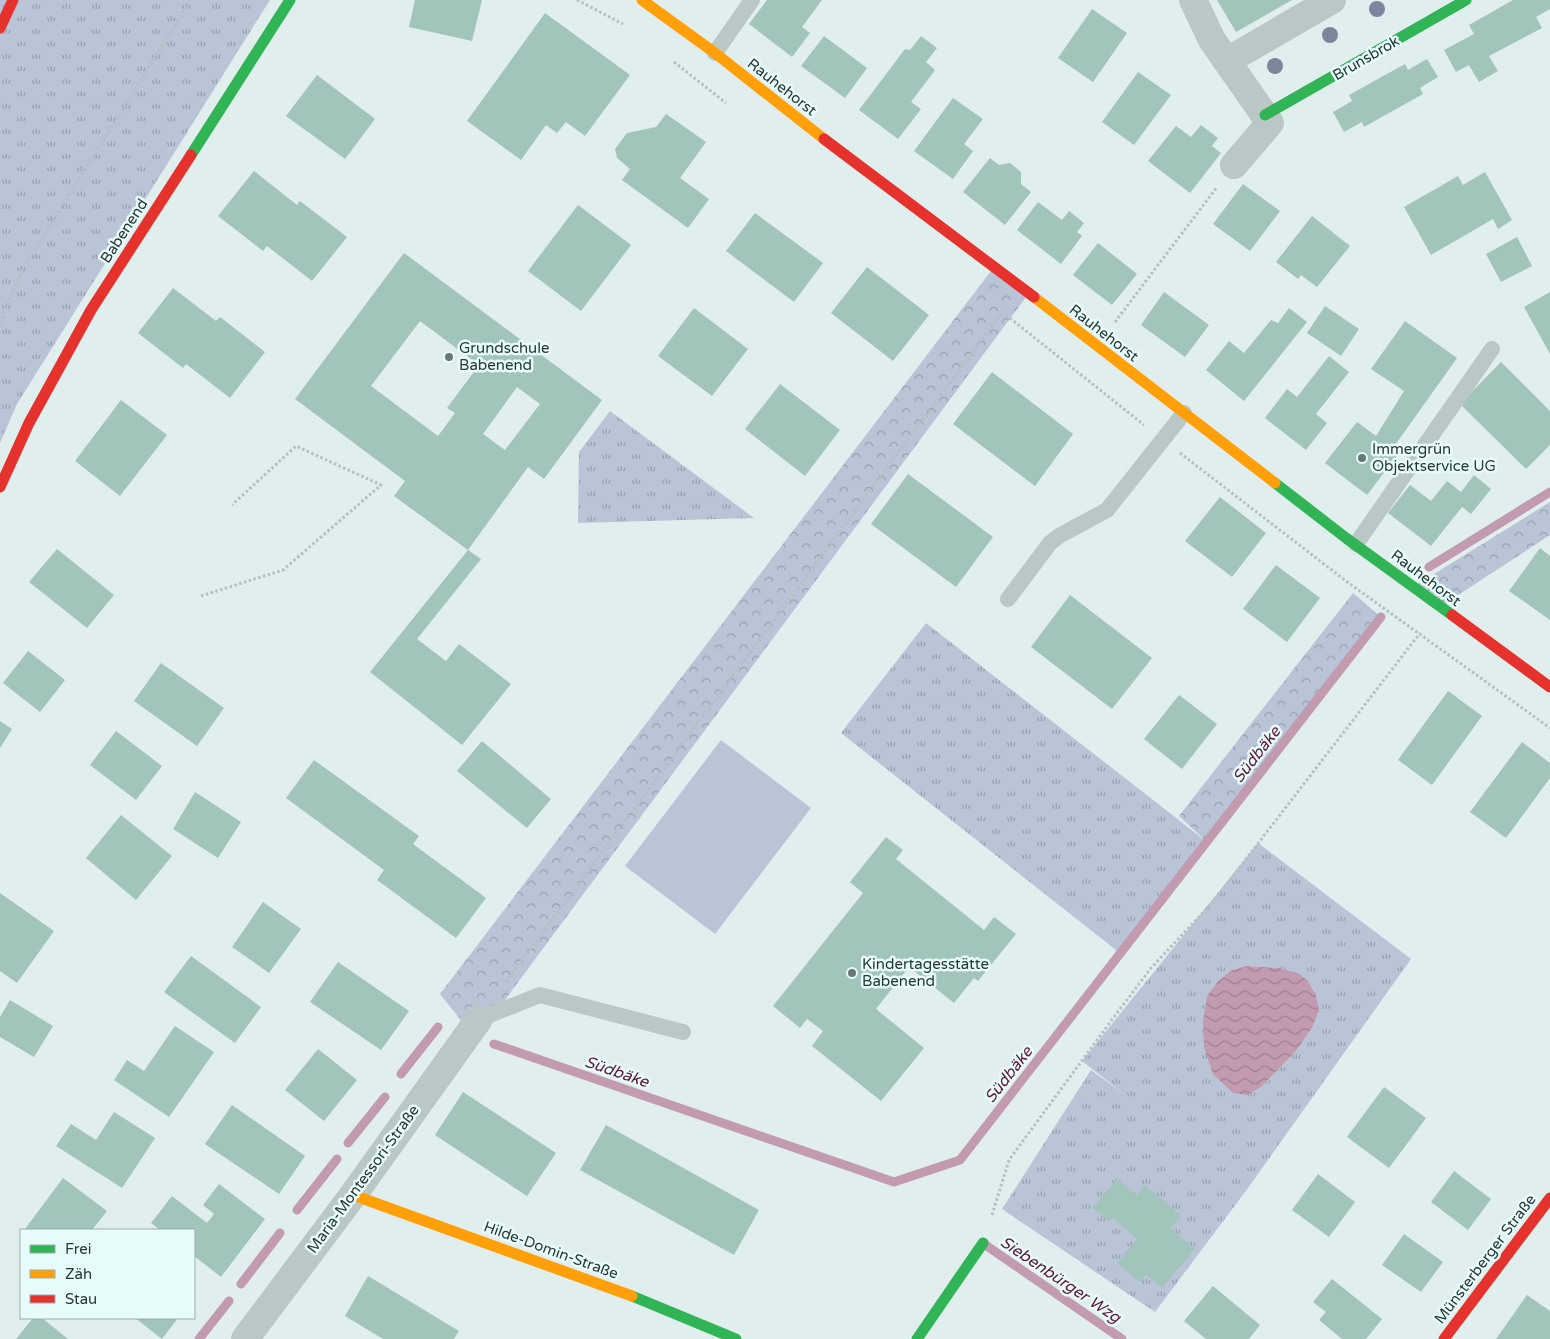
<svg xmlns="http://www.w3.org/2000/svg" width="1550" height="1339" font-family="'Varela Round',sans-serif">
	<style>
		.grass { fill: url(#grass-tufts); fill-rule: evenodd }
		.forest { fill: url(#forest-crowns) }
		.pitch { fill: #b9c4d7 }
		.water { fill: url(#water-waves) }
		.lines { fill: none; stroke-linecap: round; stroke-linejoin: round }
		.stream { stroke: #c29bb0; stroke-width: 9 }
		.building { fill: #a1c4bb; fill-rule: evenodd }
		.path { stroke: #b2c0bf; stroke-width: 3; stroke-dasharray: 2.5 2.5; stroke-linecap: butt }
		.lane { stroke: #b9c8c6; stroke-width: 16 }
		.street { stroke: #b9c8c6; stroke-width: 28 }
		.fast { stroke: #30b455; stroke-width: 11 }
		.slow { stroke: #ff9f0a; stroke-width: 11 }
		.jam { stroke: #e5322d; stroke-width: 11 }
		.tree { fill: #7b869d }
		.poi-dot { fill: #687876; stroke: #e8fbfb; stroke-width: 2 }
		.labels { text-anchor: middle; stroke-width: 5; stroke-linejoin: round; paint-order: stroke }
		.street-label { font-size: 15px; fill: #273935; stroke: #e8fbfb }
		.poi-label { font-size: 15px; fill: #273935; stroke: #e8fbfb; text-anchor: start }
		.water-label { font-size: 16px; font-style: italic; fill: #5e1839; stroke: #e8fbfb }
	</style>
	<defs>
		<pattern id="grass-tufts" width="24" height="20" patternUnits="userSpaceOnUse" patternTransform="scale(1.25)"><rect width="24" height="20" fill="#b9c4d7"/><path d="M3 7l-1-3M5 7V3M7 7l1-3M15 17l-1-3M17 17v-4M19 17l1-3" fill="none" stroke="#96a0af"/></pattern>
		<pattern id="forest-crowns" width="20" height="18" patternUnits="userSpaceOnUse" patternTransform="scale(1.25)"><rect width="20" height="18" fill="#b9c4d7"/><path d="M2 6a3 3 0 1 1 6 0M12 15a3 3 0 1 1 6 0" fill="none" stroke="#96a0af"/></pattern>
		<pattern id="water-waves" width="16" height="10" patternUnits="userSpaceOnUse" patternTransform="scale(1.25)"><rect width="16" height="10" fill="#c29bb0"/><path d="M0 5q4-4 8 0t8 0" fill="none" stroke="#9e7f90"/></pattern>
	</defs>
	<rect width="100%" height="100%" fill="#e1eeee"/>
	<!-- grass -->
	<path class="grass" d="M0,0h270l-253,404 -17,39z
		M610,411l144,107 -176,5 1,-71z
		M926,623l281,219 -86,112 -280,-221z
		M1258,843l153,116 -163,229 -93,124 -153,-103 89,-139 33,24 -42,-33zM1248,966l32,2 18,5 14,55 -16,23 -34,35 -30,-116z"/>
	<!-- forest -->
	<path class="forest" d="M994,267l35,26 -553,746 -36,-45z
		M1550,502v33l-110,72 -27,-20z
		M1353,593l28,24 -174,225 -28,-26z"/>
	<!-- pitch -->
	<path class="pitch" d="M721,740l90,68 -96,126 -90,-68z"/>
	<!-- water -->
	<path class="water" d="M1247,966l33,2 18,5 10,8 8,15 3,14 -7,18 -16,23 -34,35 -14,9 -15,-2 -20,-19 -9,-27 -1,-26 4,-25 12,-16 13,-10z"/>
	<g class="lines">
		<!-- stream -->
		<path class="stream" d="M1429,567l121,-75
			M494,1044l400,138 66,-22 421,-543
			M401,1074l37,-47
			M348,1143l37,-46
			M297,1210l40,-51
			M984,1244l138,95
			M241,1284l39,-51
			M199,1339l30,-38"/>
	</g>
	<!-- building -->
	<path class="building" d="M415,0h67l-10,41 -63,-14z
		M767,0h55l-20,27 8,6 -18,24 -43,-33z
		M1217,0h75l-56,32z
		M1513,0h37v9l-14,8 6,11 -53,28 9,15 -19,11 -10,-17 -13,7 -12,-22 30,-16 -5,-9z
		M1092,9l35,24 -34,49 -35,-24z
		M545,13l85,62 -45,61 -19,-14 -9,11 -11,-8 -25,35 -54,-39z
		M824,36l43,32 -22,30 -44,-32z
		M921,36l16,12 -11,14 9,8 -24,32 10,7 -23,30 -39,-29 46,-61 5,1z
		M1427,59l11,18 -18,11 3,6 -59,33 -2,-5 -18,10 -11,-20 19,-11 -3,-6 56,-31 3,6z
		M1138,72l33,23 -37,50 -32,-23z
		M317,75l58,44 -30,40 -59,-43z
		M953,98l30,21 -19,25 9,7 -20,28 -39,-28z
		M666,114l40,28 -26,36 29,21 -21,29 -66,-48 8,-11 -13,-11 -2,-9 12,-16 29,-6z
		M1201,125l17,13 -6,8 9,7 -31,40 -42,-32 28,-35 15,11z
		M990,158l9,7 11,-2 11,9v12l10,8 -26,33 -42,-33z
		M254,171l43,34 3,-4 47,36 -35,44 -45,-35 -4,5 -45,-35z
		M1485,172l27,48 -14,9 -5,-10 -62,36 -27,-48 54,-31 5,9z
		M1243,184l37,27 -30,40 -37,-27z
		M1038,202l24,18 7,-9 15,12 -7,9 5,4 -21,28 -44,-34z
		M578,205l53,40 -50,66 -53,-40z
		M755,213l68,50 -29,39 -68,-51z
		M1312,216l38,30 -33,41 -16,-12 -3,4 -22,-17z
		M1517,237l15,29 -31,16 -15,-28z
		M1098,243l39,31 -25,31 -39,-30z
		M404,253l198,147 -58,79 -16,-12 -60,83 13,9 -64,80 29,22 13,-17 52,40 -49,61 -92,-73 98,-122 -74,-54 11,-15 -110,-82zM420,321l59,44 -32,43 8,5 -17,23 -67,-50zM517,387l23,17 -35,46 -22,-16z
		M867,267l62,48 -36,46 -62,-48z
		M173,288l43,33 4,-4 45,35 -35,46 -44,-34 -3,4 -45,-35z
		M1164,292l45,33 -24,32 -44,-32z
		M1550,292v62l-26,-47z
		M1325,306l34,23 -18,27 -34,-23z
		M694,308l54,41 -36,47 -54,-40z
		M1289,308l18,14 -63,79 -38,-31 23,-29 15,12 27,-33 7,3z
		M1405,321l52,37 -64,90 6,5 -32,42 -42,-32 32,-41 19,14 28,-45 -33,-22z
		M1329,356l20,16 -33,42 11,9 -21,27 -41,-32 22,-29 10,8z
		M1501,362l49,49v34l-24,24 -66,-65z
		M992,372l81,62 -38,52 -82,-62z
		M780,384l60,46 -35,46 -60,-47z
		M121,400l46,35 -47,61 -45,-35z
		M908,474l85,63 -37,50 -85,-63z
		M1474,475l17,14 -20,25 -9,-7 -31,39 -43,-33 22,-28 21,16 16,-20 14,11z
		M1220,497l46,36 -34,44 -47,-36z
		M1540,548l10,8v64l-41,-29z
		M57,549l57,46 -27,33 -58,-46z
		M1276,565l44,33 -33,44 -44,-33z
		M1070,595l82,63 -40,51 -81,-62z
		M28,651l37,29 -25,32 -37,-29z
		M161,663l63,45 -27,38 -63,-45z
		M1448,691l34,25 -50,69 -34,-25z
		M1179,695l38,29 -35,45 -38,-30z
		M0,721l12,8 -12,19z
		M116,731l46,35 -26,34 -46,-35z
		M482,741l69,58 -24,29 -70,-57z
		M1522,742l28,21v15l-44,60 -36,-26z
		M314,760l105,76 -6,8 73,54 -30,40 -79,-58 7,-10 -98,-72z
		M195,792l46,30 -23,36 -45,-29z
		M121,815l51,41 -36,44 -50,-42z
		M886,837l17,13 -7,9 88,71 10,-13 22,17 -38,47 -4,-3 -20,25 -45,-36 -33,42 48,39 -43,53 -69,-55 11,-15 -16,-12 -7,9 -27,-22 90,-113 -13,-11z
		M0,893l54,38 -37,52 -17,-12z
		M263,902l38,27 -32,44 -37,-26z
		M191,956l70,51 -26,36 -71,-51z
		M338,962l71,49 -28,39 -71,-48z
		M10,1000l43,26 -19,31 -34,-20v-20z
		M175,1026l39,26 -45,65 -55,-37 13,-20 17,11z
		M318,1049l39,31 -33,41 -39,-31z
		M1384,1087l42,31 -37,50 -42,-31z
		M463,1092l93,61 -29,43 -92,-61z
		M232,1105l73,51 -26,38 -74,-50z
		M114,1112l41,26 -33,50 -66,-42 15,-22 25,16z
		M606,1125l153,85 -25,45 -154,-85z
		M1454,1171l37,28 -23,31 -37,-28z
		M1318,1174l37,28 -26,35 -37,-27z
		M63,1178l44,33 -15,19h-65l-2,-1z
		M1117,1179l20,16 8,-10 36,31 -11,12 25,21 -33,39 -16,-13 -6,7 -23,-19 20,-24 -24,-21 -5,3 -16,-13z
		M219,1184l46,35 -44,58 -27,-21v-26h-34l-9,-7 21,-27 35,27 7,-9 -11,-9z
		M1404,1234l39,28 -22,30 -39,-27z
		M368,1276l91,55 -5,8h-71l-38,-23z
		M1332,1279l50,40 -16,20h-24l-23,-19 7,-8 -13,-10z
		M1213,1286l47,39 -11,14h-43l-22,-18z
		M1527,1295l23,16v28h-54z
		M33,1318h9l26,21h-52z
		M135,1318h43l-16,21z"/>
	<g class="lines">
		<!-- path -->
		<path class="path" d="M577,0l46,24
			M674,62l52,41
			M1006,315l138,110
			M1115,322l102,-135
			M0,323l20,-49 171,-274
			M1180,453l166,128 204,147
			M201,596l82,-26 98,-85 -85,-39 -64,59
			M506,982l498,-672
			M992,1215l17,-55 102,-139 40,-53 62,-66 207,-269"/>
		<!-- lane -->
		<path class="lane" d="M715,53l37,-53
			M1356,544l136,-195
			M1008,599l42,-56 9,-7 48,-26 77,-97
			M479,1019l61,-24 143,37"/>
		<!-- street -->
		<path class="street" d="M1193,0l19,40 58,83 -36,42
			M1227,61l105,-61
			M245,1339l108,-144 126,-176"/>
		<!-- fast -->
		<path class="fast" d="M1265,115l201,-115
			M191,155l99,-155
			M1275,483l71,55 106,77
			M632,1296l104,43
			M917,1339l66,-96"/>
		<!-- slow -->
		<path class="slow" d="M642,0l73,53 109,86
			M1034,297l241,186
			M353,1195l279,101"/>
		<!-- jam -->
		<path class="jam" d="M0,28l13,-28
			M824,139l210,158
			M0,487l29,-64 62,-113 100,-155
			M1452,615l98,72
			M1444,1339l106,-141"/>
	</g>
	<!-- trees -->
	<g class="tree">
		<circle cx="1377" cy="9" r="8"/>
		<circle cx="1330" cy="35" r="8"/>
		<circle cx="1275" cy="66" r="8"/>
	</g>
	<!-- markers -->
	<g class="poi-dot">
		<circle cx="449" cy="357" r="5"/>
		<circle cx="1362" cy="458" r="5"/>
		<circle cx="852" cy="973" r="5"/>
	</g>
	<g class="labels">
		<!-- street labels -->
		<g class="street-label">
			<text transform="translate(1366 58) rotate(-30)" y="5">Brunsbrok</text>
			<text transform="translate(782 87) rotate(38)" y="5">Rauhehorst</text>
			<text transform="translate(124 231) rotate(-57)" y="5">Babenend</text>
			<text transform="translate(1104 333) rotate(38)" y="5">Rauhehorst</text>
			<text transform="translate(1426 578) rotate(37)" y="5">Rauhehorst</text>
			<text transform="translate(363 1179) rotate(-54)" y="5">Maria-Montessori-Straße</text>
			<text transform="translate(551 1250) rotate(20)" y="5">Hilde-Domin-Straße</text>
			<text transform="translate(1485 1259) rotate(-53)" y="5">Münsterberger Straße</text>
		</g>
		<!-- poi labels -->
		<g class="poi-label">
			<text x="459" y="353">Grundschule<tspan x="459" dy="17">Babenend</tspan></text>
			<text x="1372" y="454">Immergrün<tspan x="1372" dy="17">Objektservice UG</tspan></text>
			<text x="862" y="969">Kindertagesstätte<tspan x="862" dy="17">Babenend</tspan></text>
		</g>
		<!-- water labels -->
		<g class="water-label">
			<text transform="translate(1256 754) rotate(-52)" y="6">Südbäke</text>
			<text transform="translate(617 1071) rotate(19)" y="6">Südbäke</text>
			<text transform="translate(1008 1074) rotate(-52)" y="6">Südbäke</text>
			<text transform="translate(1061 1279) rotate(34)" y="6">Siebenbürger Wzg</text>
		</g>
	</g>
	<!-- legend -->
	<rect x="20" y="1229" width="175" height="90" fill="#e8fbfb" stroke="#9badac"/>
	<rect x="30" y="1245" width="25" height="8" fill="#30b455" stroke="#9badac"/>
	<text x="65" y="1254" font-size="15" fill="#273935">Frei</text>
	<rect x="30" y="1270" width="25" height="8" fill="#ff9f0a" stroke="#9badac"/>
	<text x="65" y="1279" font-size="15" fill="#273935">Zäh</text>
	<rect x="30" y="1295" width="25" height="8" fill="#e5322d" stroke="#9badac"/>
	<text x="65" y="1304" font-size="15" fill="#273935">Stau</text>
</svg>
